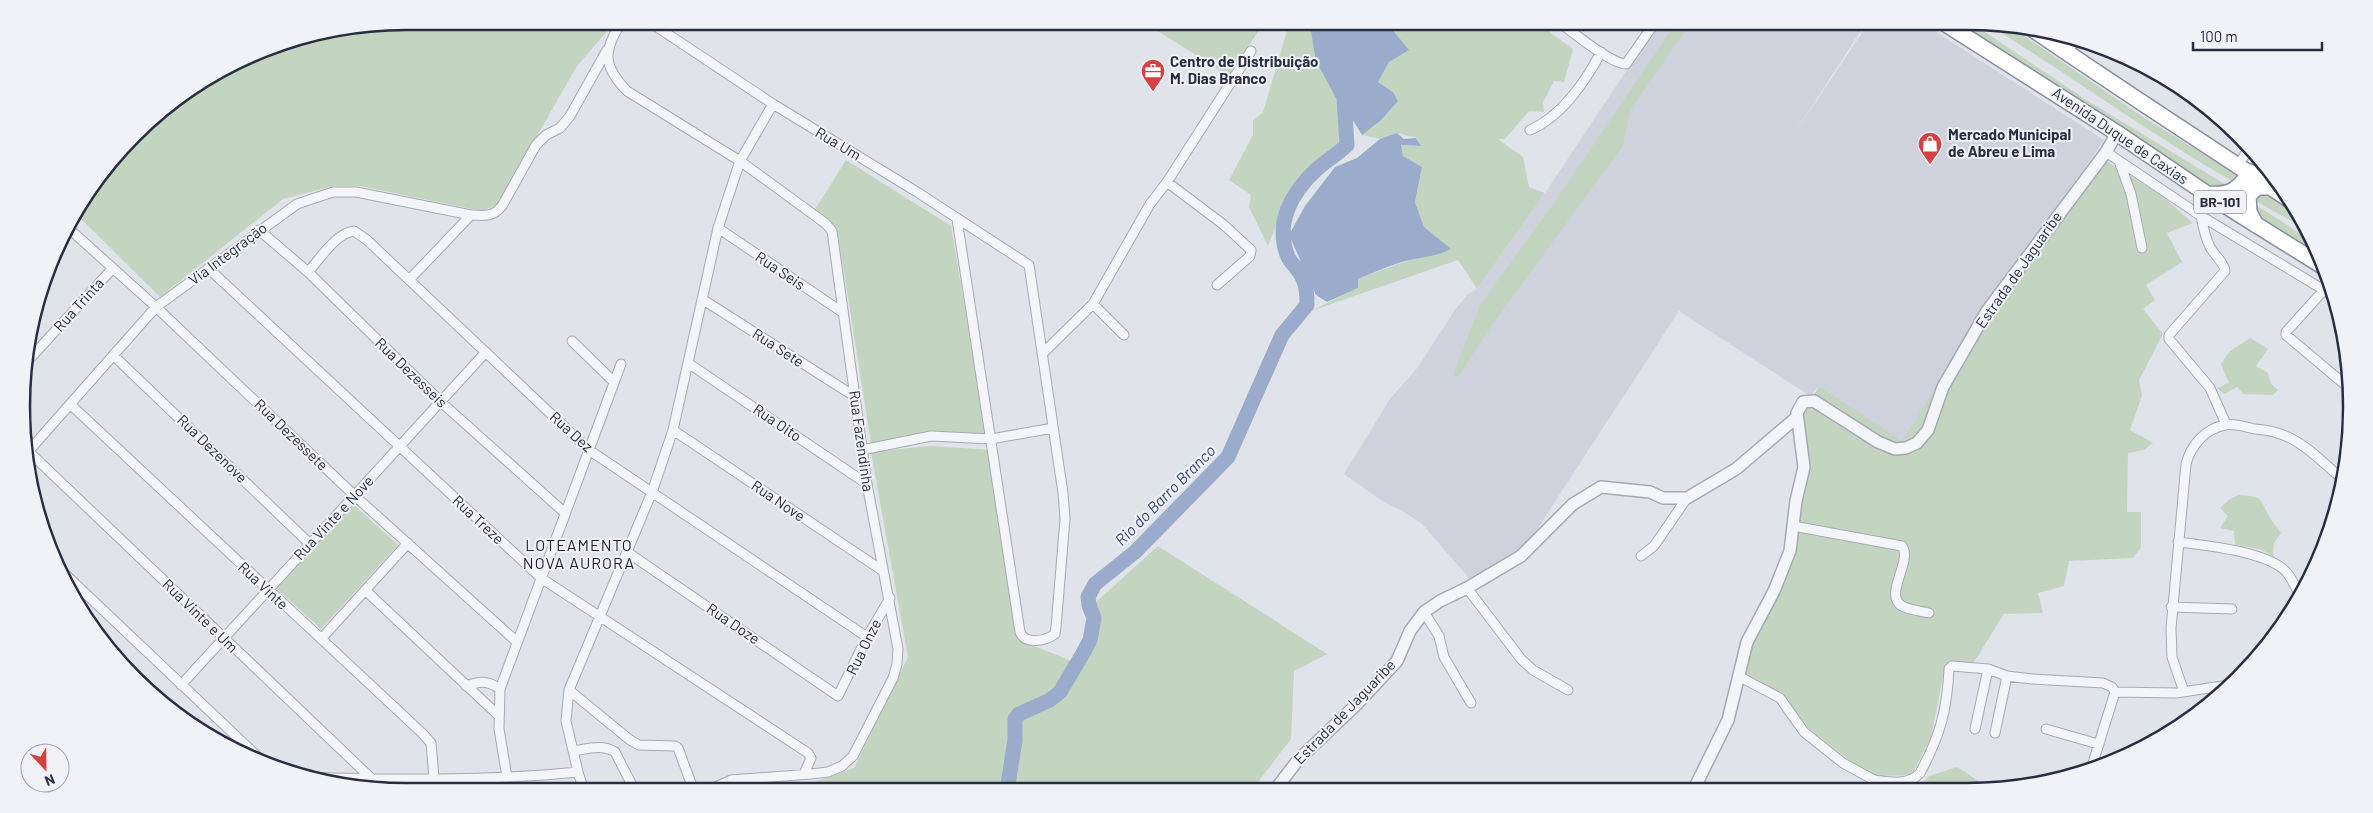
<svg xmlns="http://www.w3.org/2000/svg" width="2373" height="813" font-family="Barlow,sans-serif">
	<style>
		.built { fill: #cfd2dc }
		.green { fill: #c3d4c1 }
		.water { fill: #9aabcb }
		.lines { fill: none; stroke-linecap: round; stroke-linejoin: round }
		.river { stroke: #9aabcb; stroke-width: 15 }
		.minor-casing { stroke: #a6a9b4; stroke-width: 11 }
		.tertiary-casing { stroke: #a6a9b4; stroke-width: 14 }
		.trunk-casing { stroke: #878ea1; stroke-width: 18 }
		.minor { stroke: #f4f5f8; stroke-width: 9 }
		.tertiary { stroke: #f4f5f8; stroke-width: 11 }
		.trunk { stroke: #fff; stroke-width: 15 }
		.labels { text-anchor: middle; stroke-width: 4; stroke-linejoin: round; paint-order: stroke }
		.shield { fill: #f0f2f7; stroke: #646978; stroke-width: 1 }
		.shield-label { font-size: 14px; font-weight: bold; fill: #282e42 }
		.poi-label { font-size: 15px; font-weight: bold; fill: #282e42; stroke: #f0f2f7; text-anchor: start }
		.street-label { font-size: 15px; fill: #282e42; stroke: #f0f2f7 }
		.water-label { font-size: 16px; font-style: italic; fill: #314678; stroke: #f0f2f7 }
		.neighbourhood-label { font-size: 16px; letter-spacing: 1px; fill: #1b1f33; stroke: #f0f2f7 }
		.rim { fill: none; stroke: #282e42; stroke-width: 2.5 }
	</style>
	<rect width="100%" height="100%" fill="#e1e3ea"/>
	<!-- built -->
	<path class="built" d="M1661,21h206l-73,113 76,-113h49l185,119 -130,188 -72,114 -83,-56 -9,10 -131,-85 -156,240 -53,28 -48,-55 -18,-12 -22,-11 -38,-27 46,-75 28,-32 37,-57 13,-16 9,-5 68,-96 113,-170z"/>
	<!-- green -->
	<path class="green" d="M406,21h210l-39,45 -79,138 -16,7 -122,-25h-26l-51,13 -123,98 -85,-84 26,-41 51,-55 107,-67 73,-21z
		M1142,21h123l-36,55z
		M1290,21h22l1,9 30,74 4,34 -42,34 -19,28 -18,46 -19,-39 2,-12 -22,-15 24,-45v-14l10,-9z
		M1385,21h67l7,5 12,-2 1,-3h63l38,28 -9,33 -10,-1 -11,21 1,10 -15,-1 -24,28h-7l25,18 6,30 16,6 -68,96 -19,-29 -147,51 47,-23v-9l51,-19 15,-33 -9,-25 7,-35 -19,-11 -2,-11 19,1 -3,-8 -20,-5 -17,6 -18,-4 36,-34 -5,-9 -15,-10 11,-20 19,-12z
		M1970,22l115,77 141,86 -10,8 -247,-158z
		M1675,24l12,5 -57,81 -7,36 -131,179 -34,52 -5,-2 27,-70 76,-105z
		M1987,24l24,3 132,90 91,56 4,5 -3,5c-85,-49 -164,-107 -248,-159z
		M846,160l105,66 35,208h-32l-83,9 -34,-215 -23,-17z
		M2107,161l54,34 32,28 -26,10 15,29 -36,23 9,15 -12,9 20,25 -24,46 3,16 -12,34 23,13 -9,7 -16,3 -1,59h14v35l-8,11 -64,3 -5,25 -26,7 5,20 -39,1 -30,48 -29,5 -14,70 -19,38 -36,1 -27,-16 -40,-31 -26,-35 -41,-16 11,-39 33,-67 18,-100 -7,-58 8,-4 14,-24 83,55 72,-113z
		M2265,194l36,23 6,13 -53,-30z
		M2253,203l59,38 8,18 -66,-43z
		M2250,338l18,11 -12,17 12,7 3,11 7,6 -5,5 -30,-1 -6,-7 -13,7 -7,-6 12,-5 -8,-19 8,-12z
		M929,446l64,4 26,190 58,23 17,-59 64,-58 169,108 -33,17 -3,68 -39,51 -447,1 -2,-5 51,-18 54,-111 -37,-205z
		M2239,495c24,2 20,2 30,21 3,6 8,11 12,17l-7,10 -1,13 -13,-7 -25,-4 -1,-14 -14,-3 8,-12 -8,-8 10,-9z
		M352,503l46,42 -77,84 -46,-42z
		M1957,767l29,19 -1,2 -67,1 11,-13z"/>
	<!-- water -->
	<path class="water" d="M1312,21h73l24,29 -20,12 -11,20 15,10 5,9 -17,19 -19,15 -26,-42 -23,-63z
		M1397,133l7,6 12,-1 5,8 -20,-1 2,11 19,11 -7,35 9,25 27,22c-13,7 -27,8 -42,11 -17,4 -34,12 -51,19v9l-31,14 -11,-7 -27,-60 16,-29 30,-39 22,-9 23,-19z"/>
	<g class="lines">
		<!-- river -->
		<path class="river" d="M1007,791l8,-51v-21l4,-5 31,-14 10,-8 22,-37 8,-15 4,-22 -5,-13 -1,-8 7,-13 40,-32 93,-95 54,-122 25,-30c0,-14 -1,-25 -10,-36 -3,-5 -7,-7 -9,-12 -14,-34 4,-65 29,-88 10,-9 21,-15 30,-24l-3,-48 -21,-39 -6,-37"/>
		<defs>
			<path id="minor" d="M622,21c-19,30 -20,44 5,70l113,70 85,62 7,8 35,253 31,165 -1,15 -4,14 -40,78 -11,10 -14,6 -17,2 -80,6 -24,11
				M648,21l125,83 144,88 112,73 34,228 2,26 -9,108 -1,7c-9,7 -30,11 -35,-2l-63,-413
				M1558,21c13,10 53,43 68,43l30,-43
				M1572,31l7,-10
				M2067,53l9,-15
				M1530,130c31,-13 56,-49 71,-78
				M2106,152l95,64 133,80
				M2119,161l12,33 11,54
				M2238,165l12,-18
				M1167,182l84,-131
				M2201,216c2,11 4,21 9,31 4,8 14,15 15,24l-56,64v4l41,49 16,36
				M718,228l124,84
				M259,230l49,42 133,130 124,111
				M64,231l5,-1 6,4 81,73 199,189 162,146
				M208,268l333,310 267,175 3,5 -7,16
				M308,272c12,-13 28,-39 46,-41l13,9 222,210 278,187
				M409,280l62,-65
				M2324,290l-38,42v3l63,53
				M702,299l152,97
				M1093,304l31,31
				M572,341l42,41
				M1042,354l51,-50 57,-100 17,-22 57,43 27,25 -1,6 -33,29
				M113,355l197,189
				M688,363l179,121
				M24,365l89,-97
				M70,404l352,329 9,10 3,35
				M673,430l210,141
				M25,448l348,332
				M862,450l69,-14 60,3 62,-11
				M26,454l130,-147 141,-103 36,-12h23l115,23c14,1 22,2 31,-9l34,-61 10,-10 14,-7 10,-12 37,-66
				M1793,526l109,20c11,15 -19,49 0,60 7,4 19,5 27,7
				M2178,542c26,3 94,10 110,32 5,7 9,16 13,24
				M627,552l211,144 29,-59 23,-39
				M1641,556l13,-10 33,-48
				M65,574l192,182
				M1467,588l54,71 12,11 35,20
				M365,590l134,126
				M2171,607l61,2
				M1424,612l15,24 5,21 27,46
				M321,639l87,-96
				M1738,676l42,22 24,34 39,31 31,17 4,9
				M181,685l305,-333
				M466,686c14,-5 21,-6 34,3
				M569,690l61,50 9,5 36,1 3,2 13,35 1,8
				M2184,692l-12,-35 -1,-29 15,-164c5,-19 19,-35 39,-39 8,-2 21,2 30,4 13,1 26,4 37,10 19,10 35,27 51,41
				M1975,729l13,-60
				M2046,729l52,15
				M1995,733l12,-57
				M573,751c14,-2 29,-7 42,1l20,39
				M2092,766l23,-74
				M578,772l-12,-51 3,-31 83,-198 21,-62 45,-202 22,-67 33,-57
				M304,777c91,3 183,4 274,-5l6,19
				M507,777l-8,-48 1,-40 121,-325
				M1874,780c15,2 35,6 46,-7 20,-37 27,-62 29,-104l3,-3 36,3 19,7 25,3 71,4 9,4 3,5 61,1 53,-8"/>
			<path id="tertiary" d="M1694,789l34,-69 19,-78 27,-51 16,-40 6,-50 8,-34 -7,-54 6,-11 11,-1 64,41 17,7 11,-1 11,-5 11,-13 15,-43 44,-76 119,-159 11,-19
				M1275,790l23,-30 59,-56 40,-43 13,-30 14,-19 16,-11 27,-13 54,-32 52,-52 28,-17 49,5 13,6h24l49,-29 61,-52"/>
			<path id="trunk" d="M1941,21l176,112 90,61 117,73
				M2034,30c84,58 171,114 256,170
				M2208,194c21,2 31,-4 42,-22
				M2256,225l-7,-13 -1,-16 9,-9h13"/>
		</defs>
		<!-- minor casing -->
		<use href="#minor" class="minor-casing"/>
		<!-- tertiary casing -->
		<use href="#tertiary" class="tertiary-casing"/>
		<!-- trunk casing -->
		<use href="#trunk" class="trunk-casing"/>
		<!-- minor -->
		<use href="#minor" class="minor"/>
		<!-- tertiary -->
		<use href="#tertiary" class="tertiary"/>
		<!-- trunk -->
		<use href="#trunk" class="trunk"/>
	</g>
	<!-- icons -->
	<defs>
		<symbol id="office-pin" viewBox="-11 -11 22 30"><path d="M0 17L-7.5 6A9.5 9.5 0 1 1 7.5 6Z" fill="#d34142" stroke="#f0f2f7"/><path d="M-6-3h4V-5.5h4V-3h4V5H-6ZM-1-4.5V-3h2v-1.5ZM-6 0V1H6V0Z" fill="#fff"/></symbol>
		<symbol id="shop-pin" viewBox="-11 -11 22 30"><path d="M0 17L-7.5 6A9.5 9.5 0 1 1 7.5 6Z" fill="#d34142" stroke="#f0f2f7"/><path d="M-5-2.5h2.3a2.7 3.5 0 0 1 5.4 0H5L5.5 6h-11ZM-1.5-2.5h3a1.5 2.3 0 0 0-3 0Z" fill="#fff"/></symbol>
	</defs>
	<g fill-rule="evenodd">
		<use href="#office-pin" x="1139" y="57" width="28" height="38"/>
		<use href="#shop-pin" x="1916" y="130" width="28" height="38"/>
	</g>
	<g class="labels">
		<!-- shield labels -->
		<rect class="shield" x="2194" y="190.5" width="52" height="23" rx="4"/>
		<g class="shield-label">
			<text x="2220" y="207">BR-101</text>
		</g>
		<!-- poi labels -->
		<g class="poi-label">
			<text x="1170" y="67">Centro de Distribuição<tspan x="1170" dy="17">M. Dias Branco</tspan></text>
			<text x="1948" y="140">Mercado Municipal<tspan x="1948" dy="17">de Abreu e Lima</tspan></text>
		</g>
		<!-- street labels -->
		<g class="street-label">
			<text transform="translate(2120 136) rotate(34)" y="5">Avenida Duque de Caxias</text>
			<text transform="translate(838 144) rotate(31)" y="5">Rua Um</text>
			<text transform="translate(228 254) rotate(-37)" y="5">Via Integração</text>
			<text transform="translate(2019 270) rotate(-55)" y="5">Estrada de Jaguaribe</text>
			<text transform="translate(780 271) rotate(34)" y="5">Rua Seis</text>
			<text transform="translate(79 305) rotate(-48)" y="5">Rua Trinta</text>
			<text transform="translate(778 348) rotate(33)" y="5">Rua Sete</text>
			<text transform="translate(411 373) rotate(44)" y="5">Rua Dezesseis</text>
			<text transform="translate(777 423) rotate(34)" y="5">Rua Oito</text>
			<text transform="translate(571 432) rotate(42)" y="5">Rua Dez</text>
			<text transform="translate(291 435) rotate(44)" y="5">Rua Dezessete</text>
			<text transform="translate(861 441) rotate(82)" y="5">Rua Fazendinha</text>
			<text transform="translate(212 449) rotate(44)" y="5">Rua Dezenove</text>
			<text transform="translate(778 501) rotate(34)" y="5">Rua Nove</text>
			<text transform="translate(334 518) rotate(-47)" y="5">Rua Vinte e Nove</text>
			<text transform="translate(478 520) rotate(43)" y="5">Rua Treze</text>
			<text transform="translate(263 586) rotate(43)" y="5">Rua Vinte</text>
			<text transform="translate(200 616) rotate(44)" y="5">Rua Vinte e Um</text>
			<text transform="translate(733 624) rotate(34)" y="5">Rua Doze</text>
			<text transform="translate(864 647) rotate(-64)" y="5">Rua Onze</text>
			<text transform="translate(1345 712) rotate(-46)" y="5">Estrada de Jaguaribe</text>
		</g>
		<!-- water labels -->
		<g class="water-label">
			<text transform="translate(1165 495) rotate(-45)" y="6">Rio do Barro Branco</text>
		</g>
		<!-- neighbourhood labels -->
		<g class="neighbourhood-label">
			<text x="579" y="551">LOTEAMENTO<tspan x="579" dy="18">NOVA AURORA</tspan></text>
		</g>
	</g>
	<!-- crop -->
	<path d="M0 0H2373V813H0ZM406 30H1967A376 376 0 0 1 2343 406V407A376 376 0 0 1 1967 783H406A376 376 0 0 1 30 407V406A376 376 0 0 1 406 30Z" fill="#f0f2f7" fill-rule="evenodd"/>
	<path class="rim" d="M406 30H1967A376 376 0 0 1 2343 406V407A376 376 0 0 1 1967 783H406A376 376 0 0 1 30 407V406A376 376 0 0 1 406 30Z"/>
	<!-- north arrow -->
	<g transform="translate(45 768) rotate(158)"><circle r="24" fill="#f0f2f7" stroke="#a0a4af"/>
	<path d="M0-4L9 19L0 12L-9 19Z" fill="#d34142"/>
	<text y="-8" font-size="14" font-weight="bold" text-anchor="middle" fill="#282e42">N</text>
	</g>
	<!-- scale -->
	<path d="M2193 42v8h129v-8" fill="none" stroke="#282e42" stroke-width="2.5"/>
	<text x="2200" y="42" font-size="15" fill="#282e42" stroke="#f0f2f7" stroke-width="4" paint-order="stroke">100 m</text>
</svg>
